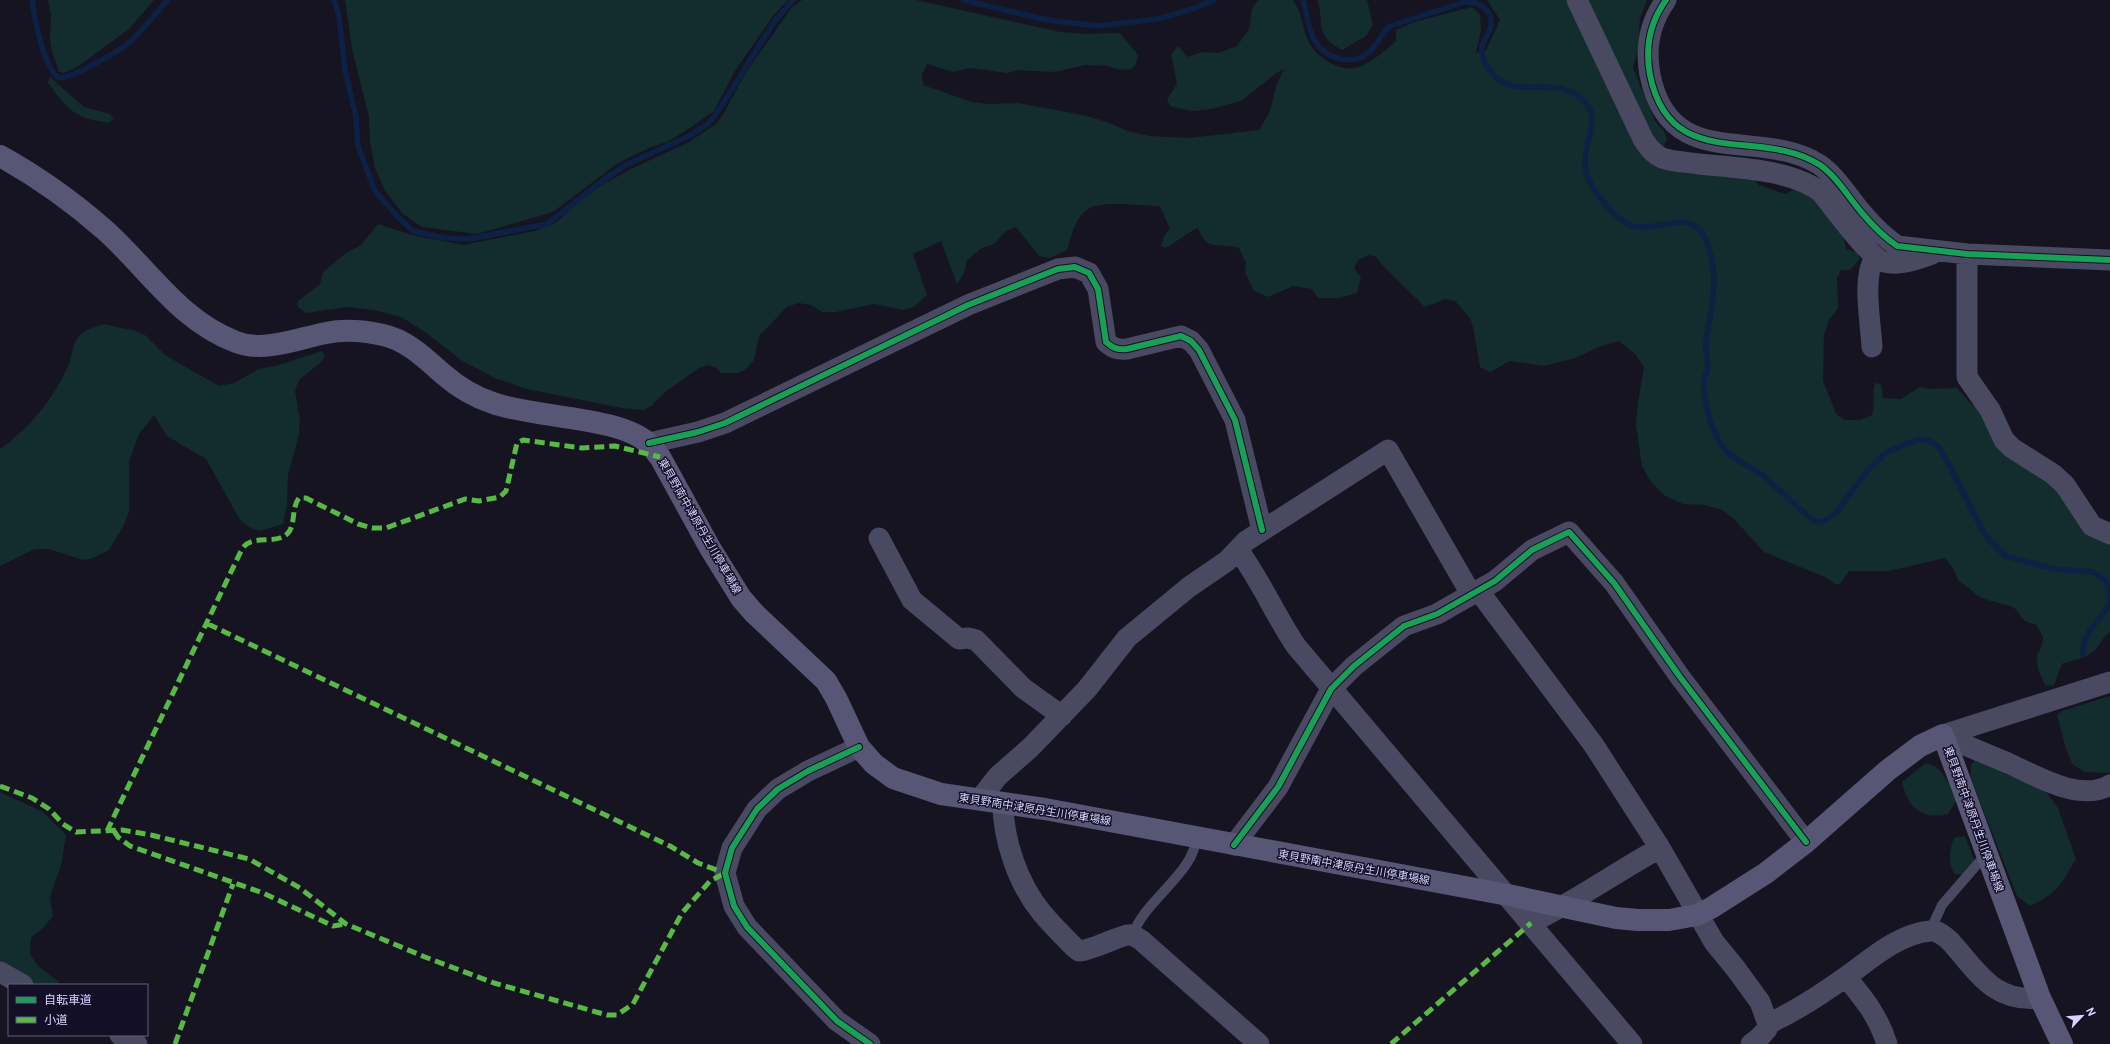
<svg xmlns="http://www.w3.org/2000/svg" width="2110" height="1044" font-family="Roboto,'Noto Sans JP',sans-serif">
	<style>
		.green { fill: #132c2d }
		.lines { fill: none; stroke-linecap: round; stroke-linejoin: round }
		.stream { stroke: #0d2144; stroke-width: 5.5 }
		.service { stroke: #4a4962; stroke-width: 10 }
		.minor { stroke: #4a4962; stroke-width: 21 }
		.secondary { stroke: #575674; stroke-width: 22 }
		.quiet { stroke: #58b947; stroke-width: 5; stroke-dasharray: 10 5; stroke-linecap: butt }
		.cycleway-casing { stroke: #130f26; stroke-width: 8 }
		.cycleway { stroke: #1a9f57; stroke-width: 6 }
		.labels { text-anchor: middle; stroke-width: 3; stroke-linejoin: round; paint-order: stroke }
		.street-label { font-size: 11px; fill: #d9d4ff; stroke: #130f26 }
	</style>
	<rect width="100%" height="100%" fill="#161421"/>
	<!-- green -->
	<path class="green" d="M48,0h106l-25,29 -49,36 -15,8 -6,-1 -7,-21 -2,-12 1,-23z
		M345,0h443l-15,16 -38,55 -21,40 -21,15 -24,15 -20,7 -31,15 -65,49 -76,22 -55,-7 -19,-13 -18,-23 -10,-23 -5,-26 -1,-25 -17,-68z
		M802,0h114l144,32 23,2 37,-1 18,22 -2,9 -5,5 -11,1 -13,-4 -21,-1 -32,7 -35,-2 -12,3 -37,-5 -17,4 -26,-8 -5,11 1,10 49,17 18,2 28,-1 65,12 24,7 20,9 23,5 39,2 70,-8 11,-19 6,-25 8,-17 -9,5 -34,27 -30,8 -20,2 -21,-5 -3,-7 10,-15 -6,-30 7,-8 10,11 14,-5 17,1 18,-7 12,-17 3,-20 6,-9h35c9,12 9,27 15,40 7,17 34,35 53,26 10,-4 27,-17 35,-25v-11l21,-9 55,-14 8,8 1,15 -5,23 10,-3 14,-30 -13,-20h84l68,143 111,33 9,9 26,9 16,-8 9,5 34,46 2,12 11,3 3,7 -10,11h-9l-4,8 1,30 -9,12 -5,15 -1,46 13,33 9,6h15l12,-5c3,-12 0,-21 3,-32l6,1 2,14 18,1 19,-12 10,2 27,-1 15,17 13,5 125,129v93c-7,5 -9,11 -14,17 -7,8 -23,12 -33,14 -5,8 -5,15 -10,23l-8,-1 -7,-16 -1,-14 5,-9 1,-9 -7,-13c-18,-1 -13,-12 -24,-17 -9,-4 -21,-5 -30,-9 -9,-4 -14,-13 -23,-16l-6,-14 -8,-10 -56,13h-40l-9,13h-5l-10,-7 -61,-25 -29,-32 -13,-10 -18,-5 -21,-1 -19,-9 -13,-13 -9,-16 -6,-41 2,-22 6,-36 -8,-12 -17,-14 -20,6 -24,11 -31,8 -34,-5 -20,11 -10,-5 -7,-40 -3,-9 -15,-17 -10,-2 -20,8 -42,-41 -7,-9 -6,-2 -12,5 -4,8 7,9 -4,16 -18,5h-21l-6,-9 -19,-3 -25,11 -14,-6 -9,-19 1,-9 -7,-15c-20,-6 -32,5 -41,-20 -12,5 -21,14 -32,20l-5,-2 3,-10 6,-7 -10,-23c-19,0 -61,-7 -75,5 -11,10 -14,26 -18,39l-17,8 -11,-2 -23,-29 -10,4 -12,13 -12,4 -15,12 -3,13 -7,11 -16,-43 -28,13 14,41 -13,12 -11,3 -29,-6 -38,8h-14l-11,-7 -13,-2 -11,4 -28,29 -5,24 -9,10 -8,3h-16l-4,-5 -9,-3 -9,3 -34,24 -14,14 -8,4 -21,-2 -95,-19 -32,-11 -34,-18 -36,-28 -24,-15 -27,-7 -27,-3 -41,6 -9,-7 1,-5 22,-17 3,-12 23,-19 15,-8 17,-21 34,11 51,10 72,-14 22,-9 26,-24 22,-15 28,-15 56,-26 27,-18 8,-11 22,-41 46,-65z
		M1317,0h50l6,25 -7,11 -24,14c-30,-17 -16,-26 -25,-50z
		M1582,0h65l-7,18 -2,30 -5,20 22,53 9,10 3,8 -3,7 -5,3z
		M50,77l34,30 26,7 4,5 -6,4c-35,-6 -39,-12 -60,-40z
		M105,324l15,4 14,2 11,5 20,20 54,31 15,-3 25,-14 20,-4 43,-14 3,6 -5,6 -21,17 -4,11 5,30 -1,13 -11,41 -1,29 -4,20 -24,7 -10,-4 -9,-7 -34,-61 -39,-23 -13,-21 -15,19 -10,27v51l-6,15 -14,23 -18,9 -8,1 -34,-11h-14l-35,17v-117c30,-21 53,-50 68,-83 4,-8 4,-21 10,-29 7,-8 17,-10 27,-13z
		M2110,696v77l-25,-1 -13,-8 -6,-15 -9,-34 5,-4z
		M1976,759l67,29 15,20 18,51c-16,26 -16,33 -46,47l-13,-10 -46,-117v-14z
		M1926,763c18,4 23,22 30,38l-8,13c-27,6 -40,-6 -46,-32z
		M0,792l43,20 23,23 -5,30 -11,32 3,19 -10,12 -12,10 -1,16 7,11 22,17v3h-23l-36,-21z
		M1965,836l9,24 -12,15 -8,-1c-6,-13 -5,-23 0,-36z"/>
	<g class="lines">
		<!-- stream -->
		<path class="stream" d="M32,0c2,16 12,69 26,77 9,5 64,-28 73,-36 12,-11 25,-29 37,-41
			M334,0l5,16 6,54 11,47 2,29 17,45 21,24 17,16 32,7 24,1 78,-15 58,-45 21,-14 65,-30 18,-12 13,-18 52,-83 19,-22
			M963,0l84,20 50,6 61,-7 37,-11 19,-8
			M1303,0c4,13 5,29 12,41 10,17 35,25 52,13 10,-7 13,-20 23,-28l75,-24c15,-1 31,10 25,27 -1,6 -7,11 -8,17 -2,9 4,20 10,27 25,31 68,-4 95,32 16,21 -12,47 2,75 7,15 27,40 43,46 22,7 58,-18 72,10 12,25 11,51 7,77 -2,11 -5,22 -5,33 0,8 2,16 2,23 -1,3 -3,7 -4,10 -2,17 7,47 15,62 9,18 29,23 43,34 16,13 30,27 45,40l7,6 8,1 13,-8 32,-43 20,-19 32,-13 11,2 8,5 8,13 39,76 20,21 49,13 39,3 13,9c1,5 3,10 4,15 0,22 -29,30 -27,59"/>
		<!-- service -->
		<path class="service" d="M1930,931l12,-26 45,-52
			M1133,935c10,-34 63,-63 63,-98"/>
		<!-- minor -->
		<path class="minor" d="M1577,0l66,139c5,8 10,15 19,19 12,4 25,4 37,6 37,4 91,5 122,28 11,14 49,66 63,70 16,4 33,-3 48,-8
			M1666,0c-16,22 -21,48 -16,75 20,99 110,51 170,90 17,12 29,33 42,48 10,12 22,24 35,33l70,8 143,6
			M1967,254v123l23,33 14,30 8,8 41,26 12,11 27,41 18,8
			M1872,347c-1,-22 -11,-74 4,-90
			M649,443l49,-11 27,-9 243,-118 90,-36 17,-2 14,6 9,16 8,53c7,6 11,8 21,7l54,-13 10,5 8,9 36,70 27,110
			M879,538l33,62 47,39 9,-1 8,2 47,48 39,28
			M1238,550c22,29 37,65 58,96l336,398
			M1478,590l115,154 67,104 54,94 22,27 24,33 8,22 -1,5 -7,8 -9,7
			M1943,735c21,10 43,19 65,28 27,12 71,40 102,22
			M1943,735l167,-53
			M859,747l-51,24 -30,18 -21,20 -25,39 -7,25 9,33 13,21 90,94 33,23
			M980,799l18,-23 32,-28 57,-59 40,-51 62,-51 38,-26 19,-20 142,-91 83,144
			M1003,803c0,37 15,81 39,110 10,12 21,23 32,34l5,4c15,-1 44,-18 53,-16 3,1 7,4 9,5l118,104
			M1234,845l44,-58 53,-98 23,-23 50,-40 33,-12 58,-33 37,-31 37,-18 45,51 66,94 126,165
			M1531,923c45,-22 85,-51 129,-75
			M0,972l23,13
			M1846,977c19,23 32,39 41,67
			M1768,1024c28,-13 54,-30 79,-48 24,-17 51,-42 83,-45 7,-1 13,4 19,9 28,30 43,63 91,58
			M120,1035l17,9"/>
		<!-- secondary -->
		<path class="secondary" d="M0,156c38,21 74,47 106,75 43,39 74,90 130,111 28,11 63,-4 90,-9 19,-4 39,-2 57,2 24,5 43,24 60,39 15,13 31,23 50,29 40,15 129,13 157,42 4,3 6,8 10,12l50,91 31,50 13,15 72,68 10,17 23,49 15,17 19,14 48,16 104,15 463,86 108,23 22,2h31l28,-5 14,-7 55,-35 40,-31 82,-72 32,-24 23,-11 97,263 22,46"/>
		<!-- quiet -->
		<path class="quiet" d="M208,624l462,222 28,17 27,10
			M0,786l32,12 17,11 14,15 13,8 46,-2 29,5 98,24 51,29 46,36 79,33 69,26 113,32h10l16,-11 49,-91 28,-32 15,-8
			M107,831l135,-282c10,-16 34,-3 46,-16 8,-9 3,-25 11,-35h7l52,26 14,4h14l79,-29 14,2 21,-4 6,-6 11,-48 6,-3 59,8 33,-2 45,11
			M114,831l4,6 12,9 133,47 70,33 13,-2
			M175,1044l58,-160
			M1391,1044l140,-121"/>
		<defs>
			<path id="cycleway" d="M1666,0c-16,22 -21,48 -16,75 20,99 110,51 170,90 17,12 29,33 42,48 10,12 22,24 35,33l70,8 143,6
				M649,443l49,-11 27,-9 243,-118 90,-36 17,-2 14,6 9,16 8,53c7,6 11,8 21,7l54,-13 10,5 8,9 36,70 27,110
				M859,747l-51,24 -30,18 -21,20 -25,39 -7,25 9,33 13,21 90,94 33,23
				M1234,845l44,-58 53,-98 23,-23 50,-40 33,-12 58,-33 37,-31 37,-18 45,51 66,94 126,165"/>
		</defs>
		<!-- cycleway casing -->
		<use href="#cycleway" class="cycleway-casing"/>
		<!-- cycleway -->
		<use href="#cycleway" class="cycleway"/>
	</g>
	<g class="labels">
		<!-- street labels -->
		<g class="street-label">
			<text transform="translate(700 526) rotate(60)" y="4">東貝野南中津原丹生川停車場線</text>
			<text transform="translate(1035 809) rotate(9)" y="4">東貝野南中津原丹生川停車場線</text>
			<text transform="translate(1974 819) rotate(70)" y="4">東貝野南中津原丹生川停車場線</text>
			<text transform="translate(1354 867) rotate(10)" y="4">東貝野南中津原丹生川停車場線</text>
		</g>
	</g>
	<!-- legend -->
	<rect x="8" y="984" width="140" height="52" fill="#130f26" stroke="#625e7d"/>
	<rect x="16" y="997" width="20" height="6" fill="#1a9f57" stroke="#625e7d"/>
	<text x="44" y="1004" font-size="12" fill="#d9d4ff">自転車道</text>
	<rect x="16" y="1017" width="20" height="6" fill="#58b947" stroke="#625e7d"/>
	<text x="44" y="1024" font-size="12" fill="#d9d4ff">小道</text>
	<!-- north arrow -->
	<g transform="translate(2082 1016) rotate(64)" stroke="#130f26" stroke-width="3" paint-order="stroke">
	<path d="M0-3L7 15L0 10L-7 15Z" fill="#d9d4ff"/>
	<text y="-6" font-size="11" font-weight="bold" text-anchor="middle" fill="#d9d4ff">N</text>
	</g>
</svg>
